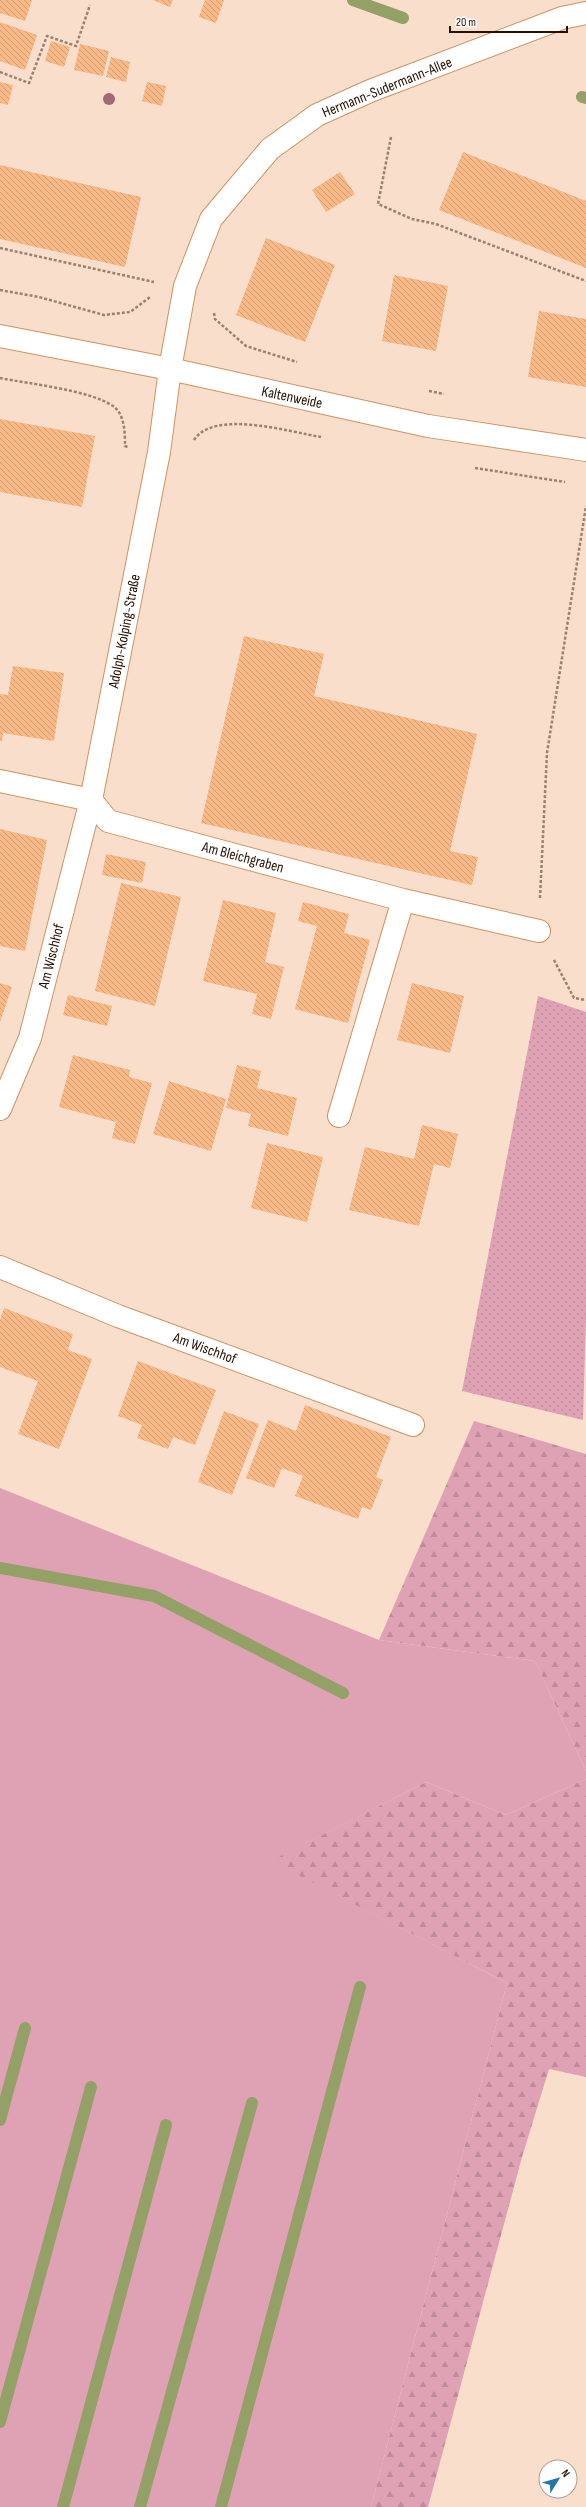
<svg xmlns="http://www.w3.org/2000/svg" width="586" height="2507" font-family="'Sofia Sans Condensed',sans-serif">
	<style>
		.grass { fill: #dfa2b4 }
		.forest { fill: url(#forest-firs) }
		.park { fill: url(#park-dots) }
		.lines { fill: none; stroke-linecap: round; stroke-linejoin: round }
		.stream { stroke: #93a066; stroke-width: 12 }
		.building { fill: url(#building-back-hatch) }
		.minor-casing { stroke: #cf9261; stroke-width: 24 }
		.secondary-casing { stroke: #cf9261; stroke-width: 24 }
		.path { stroke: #9a816f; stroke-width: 2.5; stroke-dasharray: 3 2; stroke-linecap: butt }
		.minor { stroke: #fff; stroke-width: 22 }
		.secondary { stroke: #fff; stroke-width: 22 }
		.tree { fill: #a06974 }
		.labels { text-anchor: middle; stroke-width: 3.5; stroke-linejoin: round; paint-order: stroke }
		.street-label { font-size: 15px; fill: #261000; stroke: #fff }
	</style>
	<defs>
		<pattern id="forest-firs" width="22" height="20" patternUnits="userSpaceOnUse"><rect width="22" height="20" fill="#dfa2b4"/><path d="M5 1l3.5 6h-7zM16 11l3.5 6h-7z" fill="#bf8a99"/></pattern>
		<pattern id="park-dots" width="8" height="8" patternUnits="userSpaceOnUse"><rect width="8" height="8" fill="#dfa2b4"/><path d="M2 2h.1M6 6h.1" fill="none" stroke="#bf8a99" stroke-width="1.8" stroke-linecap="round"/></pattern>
		<pattern id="building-back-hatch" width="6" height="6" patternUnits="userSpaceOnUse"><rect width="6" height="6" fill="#f8b987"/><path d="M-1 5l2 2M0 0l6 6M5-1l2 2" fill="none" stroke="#d49e73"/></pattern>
	</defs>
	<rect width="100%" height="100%" fill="#f9decb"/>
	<!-- grass -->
	<path class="grass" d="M0,1488l379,152 156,21 51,110v8l-80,36 -80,-33 -154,79 235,122 -136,524h-371z"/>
	<!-- forest -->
	<path class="forest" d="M474,1421l112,33v317l-51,-110 -156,-21z
		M586,1779v298l-37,-8 -27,88 -94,350h-57l136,-524 -236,-122 155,-79 80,33z"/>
	<!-- park -->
	<path class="park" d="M538,996l48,16v306l-3,102 -121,-29z"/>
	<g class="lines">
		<!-- stream -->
		<path class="stream" d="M353,0l50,18
			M582,97l4,1
			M0,1568l154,28 189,97
			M0,2120l25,-92
			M0,2422l91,-335
			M63,2507l103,-382
			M140,2507l112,-404
			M221,2507l139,-520"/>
	</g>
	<!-- building -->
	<path class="building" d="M0,0h32l-7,21 -25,-8z
		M153,0h20l-3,7z
		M205,0h19l-8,23 -17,-6z
		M0,22l37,13 -12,35 -25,-9z
		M51,41l19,6 -6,20 -19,-6z
		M80,44l29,7 -6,25 -29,-6z
		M111,57l19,5 -4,20 -20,-5z
		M0,82l13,3 -5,20 -8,-2z
		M147,82l19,4 -4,20 -20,-5z
		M463,152l123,49v67l-147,-58z
		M0,165l141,32 -16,70 -125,-28z
		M340,172l15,22 -29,18 -14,-22z
		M266,238l69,27 -30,77 -69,-27z
		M394,275l54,11 -12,65 -54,-10z
		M539,311l47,8v68l-58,-10z
		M0,419l95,17 -13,71 -82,-15z
		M244,636l80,18 -10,42 163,38 -27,117 28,6 -6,28 -271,-62z
		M13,666l51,7 -10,68 -51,-8 -1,8h-2v-47l8,1z
		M0,829l47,11 -22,111 -25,-5z
		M106,854l40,8 -4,21 -40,-8z
		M121,883l60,14 -26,109 -60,-15z
		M223,900l53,13 -11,49 19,5 -13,52 -19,-5 5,-20 -54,-13z
		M303,902l46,12 -5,19 26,7 -22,83 -53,-14 22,-83 -19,-5z
		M0,983l12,4 -12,35z
		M412,983l52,13 -14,57 -53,-13z
		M68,995l44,11 -5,20 -44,-11z
		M73,1055l57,15 -1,7 23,6 -17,61 -23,-6 4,-16 -57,-15z
		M237,1065l24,6 -4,17 40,10 -9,38 -40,-10 3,-12 -25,-6z
		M169,1081l57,18 -15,52 -58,-17z
		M422,1125l36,9 -8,34 -16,-4 -15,62 -70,-16 16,-63 49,12z
		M267,1143l56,14 -16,65 -56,-14z
		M4,1308l69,26 -5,16 24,9 -33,90 -41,-15 20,-53 -38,-14v-47z
		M138,1361l78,29 -21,55 -22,-8 -5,12 -31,-11 5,-13 -24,-9z
		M305,1405l86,32 -15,40 7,3 -12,30 -9,-3 -4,12 -63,-23 8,-20 -21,-8 -8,20 -28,-10 22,-58 28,11z
		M224,1411l35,13 -27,71 -34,-13z"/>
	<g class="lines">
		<defs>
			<path id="minor" d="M0,781l91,19 68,-348 11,-83 15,-83 26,-67 59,-70 47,-34 53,-24 192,-73 24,-5
				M91,800l17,21 295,79 136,31
				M0,1109l30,-71 61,-238
				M339,1116l64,-216
				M0,1267l118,49 295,109"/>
			<path id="secondary" d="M0,336l170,33 258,57 158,24"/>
		</defs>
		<!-- minor casing -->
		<use href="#minor" class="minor-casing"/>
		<!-- secondary casing -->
		<use href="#secondary" class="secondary-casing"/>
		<!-- path -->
		<path class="path" d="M0,72l29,11 18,-47 29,10 14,-41
			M391,137l-13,67 34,15 24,5 150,57
			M0,248l154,34
			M0,290l39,7 65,18 26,-3 20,-15
			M214,313l1,6 31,27 51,16
			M0,378c30,6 89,12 113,28 12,8 12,28 12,40l3,1
			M429,391l15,3
			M194,440c20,-31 96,-8 127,-3
			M475,468l90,14
			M540,898l7,-145 39,-247
			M554,960l20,38 12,2"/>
		<!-- minor -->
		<use href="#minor" class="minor"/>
		<!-- secondary -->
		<use href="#secondary" class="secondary"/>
	</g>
	<!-- trees -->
	<circle class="tree" cx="109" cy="99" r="6"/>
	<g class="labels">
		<!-- street labels -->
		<g class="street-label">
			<text transform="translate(387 87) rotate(-22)" y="5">Hermann-Sudermann-Allee</text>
			<text transform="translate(292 397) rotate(12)" y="5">Kaltenweide</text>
			<text transform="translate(124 631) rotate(-79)" y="5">Adolph-Kolping-Straße</text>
			<text transform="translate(243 857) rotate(15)" y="5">Am Bleichgraben</text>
			<text transform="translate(51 956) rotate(-76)" y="5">Am Wischhof</text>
			<text transform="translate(205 1348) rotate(20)" y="5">Am Wischhof</text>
		</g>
	</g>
	<!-- north arrow -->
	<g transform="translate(558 2479) rotate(53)"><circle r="19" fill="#ffffff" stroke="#a89f99"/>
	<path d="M0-3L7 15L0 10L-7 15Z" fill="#2478a8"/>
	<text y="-6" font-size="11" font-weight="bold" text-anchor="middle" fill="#261000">N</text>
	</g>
	<!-- scale -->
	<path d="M450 26v6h117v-6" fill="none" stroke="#261000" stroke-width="2"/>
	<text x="456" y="26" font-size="12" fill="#261000" stroke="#ffffff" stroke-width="3" paint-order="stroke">20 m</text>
</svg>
